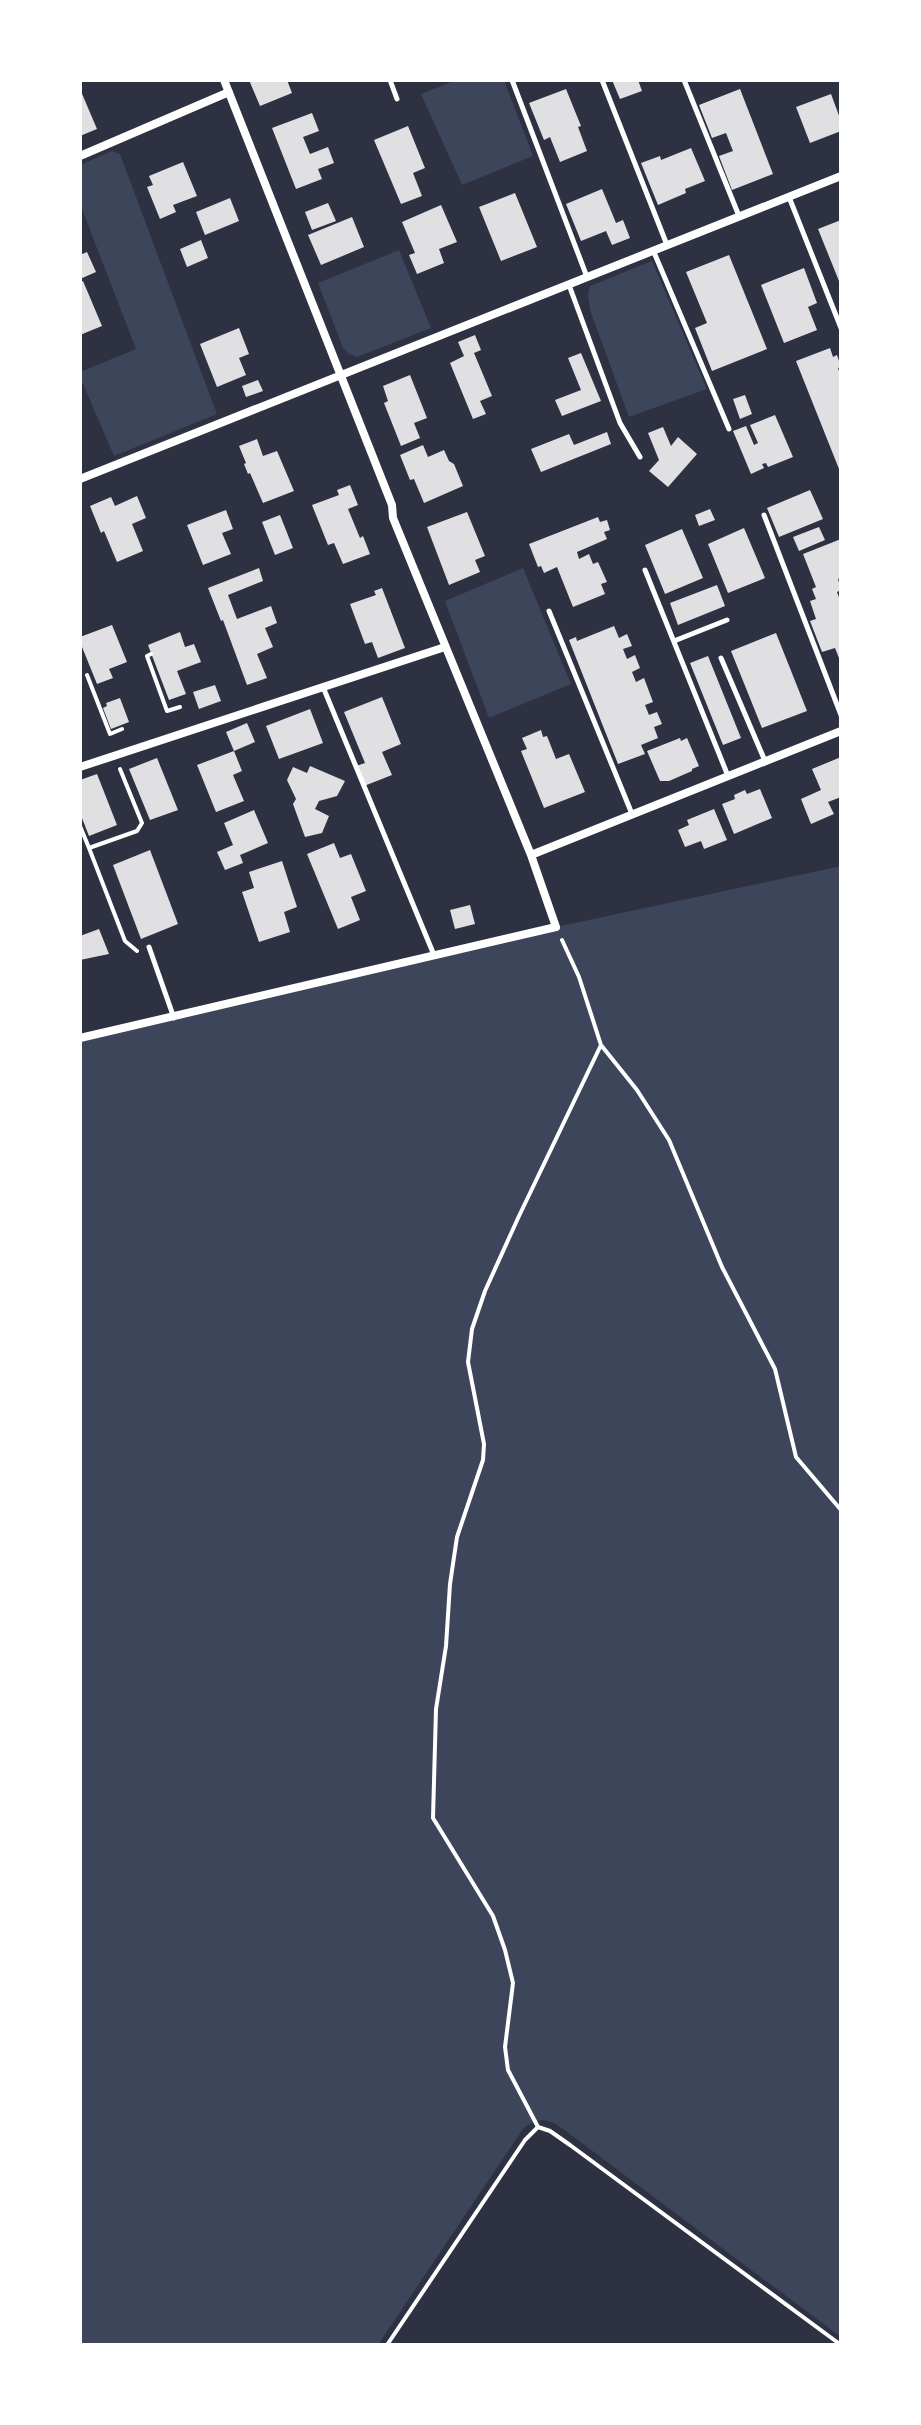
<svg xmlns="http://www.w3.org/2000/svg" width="921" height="2425" font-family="Quicksand,sans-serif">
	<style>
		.green { fill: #3c4559 }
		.building { fill: #e0e0e3 }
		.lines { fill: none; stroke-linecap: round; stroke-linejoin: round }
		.path { stroke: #fff; stroke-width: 4 }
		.service { stroke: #fff; stroke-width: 5 }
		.minor { stroke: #fff; stroke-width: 8 }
	</style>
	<rect width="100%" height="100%" fill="#2d3142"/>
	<!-- green -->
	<path class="green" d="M456,80h48l29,76 -71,29 -41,-91z
		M112,151l8,3 97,260 -103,42 -34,-79v-5l56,-23 -56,-145v-39z
		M399,250l32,78 -74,29 -8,-3 -6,-6 -25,-65z
		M652,261l55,128 -78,28 -39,-107 -2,-16 2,-8z
		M523,568l48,116 -82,34 -44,-117z
		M841,866v1471l-266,-199c-19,-14 -30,-27 -52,-9l-145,216h-298v-1304l476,-114z"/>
	<!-- building -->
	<path class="building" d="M249,80h38l5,13 -32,13z
		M612,80h26l4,11 -22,8z
		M80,89l17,40 -17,7z
		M566,89l15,37 -3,1 9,24 -27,11 -10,-25 -6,3 -15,-37z
		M740,89l33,85 -41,16 -13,-34 14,-5 -7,-18 -14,5 -13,-33z
		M831,94l10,27v10l-31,12 -14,-36z
		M312,113l7,18 -16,6 7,17 18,-7 6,16 -16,6 4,10 -26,10 -24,-61z
		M408,126l17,42 -12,5 9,23 -21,8 -27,-64z
		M691,148l14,33 -20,8 1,4 -28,12 -17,-42 19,-7 1,4z
		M183,162l14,34 -24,9 3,7 -16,7 -13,-32 6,-2 -4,-9z
		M602,189l14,34 7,-3 7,18 -18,7 -6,-14 -25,10 -15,-37z
		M515,193l22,54 -36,14 -22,-54z
		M230,198l9,23 -34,14 -9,-23z
		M328,203l8,18 -24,9 -7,-18z
		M441,205l16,37 -18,7 5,14 -27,11 -8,-19 6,-2 -13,-31z
		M352,217l12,30 -43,18 -13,-30z
		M841,220v66l-23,-57z
		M201,240l7,18 -21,9 -7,-18z
		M87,252l9,20 -16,7v-24z
		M729,255l38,94 -55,22 -17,-43 12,-5 -21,-51z
		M804,268l13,35 -9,4 9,23 -33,13 -23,-58z
		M83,281l19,45 -22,9v-52z
		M239,328l10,26 -10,4 7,17 -29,12 -17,-43z
		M475,335l6,15 -7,3 18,43 -12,5 6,13 -13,5 -23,-56 14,-7 -6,-14z
		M830,348l3,9 4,-2 4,12 -3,1 3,9v97l-45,-113z
		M581,353l20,48 -39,15 -7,-16 26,-10 -13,-32z
		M410,375l17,43 -13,5 6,15 -19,8 -17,-43 4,-2 -5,-15z
		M258,380l5,11 -17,6 -4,-11z
		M745,395l7,19 -12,5 -7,-20z
		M775,415l18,42 -25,10 -2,-4 -4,1 2,4 -13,6 -18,-43 13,-5 8,19 4,-2 -8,-18z
		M663,427l8,19 7,-9 19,17 -29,33 -19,-16 10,-11 -11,-27z
		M607,432l4,12 -70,28 -10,-23 38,-15 5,11z
		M257,439l6,17 14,-5 17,40 -31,12 -13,-30 -2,1 -4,-10 2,-1 -7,-17z
		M423,445l5,12 16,-7 5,11 5,3 9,22 -39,17 -10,-24 -4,1 -10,-25z
		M350,485l8,20 -10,4 12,29 3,-2 7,18 -27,10 -9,-21 -6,2 -16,-40 27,-10 -2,-5z
		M810,490l13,29 -44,18 -12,-29z
		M137,496l9,22 -14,6 11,27 -26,11 -13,-31 -3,2 -11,-27 21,-9 4,9z
		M710,509l5,11 -16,6 -4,-11z
		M226,510l7,19 -11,4 9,21 -28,11 -16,-40z
		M467,512l18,44 -10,4 5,12 -31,13 -22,-58z
		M280,515l13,33 -18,7 -13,-33z
		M598,517l2,5 7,-2 3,10 -6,2 3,7 -30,13 2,7 10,-5 4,10 5,-2 9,20 -6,2 4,10 -32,13 -16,-40 -13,6 -3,-7 -3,1 -9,-23z
		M819,527l6,13 -26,11 -6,-14z
		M744,528l21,50 -37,15 -20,-49z
		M682,529l21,49 -38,16 -20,-49z
		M841,539v39l-3,1 3,11 -4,2 4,11v60l-6,-15 -13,4 -12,-31 6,-2 -6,-18 6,-2 -4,-10 4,-2 -13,-33z
		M259,568l4,13 -35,14 9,24 34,-13 6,17 -12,5 8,19 -16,7 10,24 -20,7 -24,-65 -2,1 -13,-33z
		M717,585l8,21 -47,19 -8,-22z
		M382,588l23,60 -27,10 -6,-16 -7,2 -15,-40 26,-9 -2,-4z
		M112,625l15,37 -18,7 4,9 -16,6 -17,-42v-5z
		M614,626l5,12 8,-4 5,12 -9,3 4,10 8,-4 5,13 -8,4 4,10 8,-4 9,24 -8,3 4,10 8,-3 5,12 -8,3 4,11 -17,7 4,9 -27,10 -49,-124 7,-3 1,4z
		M180,632l5,15 9,-3 7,18 -24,9 9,23 -17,6 -21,-55z
		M776,633l31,78 -45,17 -31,-77z
		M708,656l33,82 -18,7 -33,-82z
		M215,685l6,16 -22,8 -6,-17z
		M382,697l19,47 -19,8 10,23 -28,11 -8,-20 9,-3 -21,-51z
		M120,698l9,24 -18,7 -8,-21 4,-2 -1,-3z
		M310,709l13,34 -44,16 -13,-33z
		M247,723l8,19 -21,9 -8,-19z
		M541,730l2,7 4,-1 9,23 13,-5 16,38 -41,16 -23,-57 6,-2 -5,-11z
		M680,738l1,3 6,-3 12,28 -7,3v2l-23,10h-9l-13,-30z
		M234,751l8,20 -9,4 11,26 -28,11 -19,-47z
		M841,757v40l-13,5 6,12 -23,10 -10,-25 20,-9 -9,-21z
		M157,758l21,52 -28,10 -21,-51z
		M310,766l35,15 -8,15 -18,5 -4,8 14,7 -7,17 -17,4 -12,-33 3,-5 -9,-19 6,-13 14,6z
		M97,774l20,51 -28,11 -9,-23v-33z
		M760,789l12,29 -38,16 -12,-30 13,-5 -1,-4 11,-5 2,4z
		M714,809l13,31 -23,9 -3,-8 -16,6 -7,-17 11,-5 -2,-5z
		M254,810l14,33 -28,12 3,8 -18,7 -8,-18 16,-7 -9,-22z
		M334,843l6,15 11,-4 15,37 -15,6 9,23 -22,9 -31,-75z
		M150,850l28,74 -37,15 -28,-74z
		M282,861l15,46 -13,5 6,20 -31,10 -17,-50 12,-4 -5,-16z
		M470,905l5,19 -20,5 -5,-19z
		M99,929l10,25 -29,6v-24z"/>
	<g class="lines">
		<!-- path -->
		<path class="path" d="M151,654l-4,2 20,55 13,-4
			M87,675l23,59 12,-5
			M120,769l22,54 -5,8 -48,17 36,93 12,10
			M80,826l9,22
			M562,940l17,37 22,68 36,45 32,50 53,127 53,102 21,88 45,53
			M601,1045l-82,171 -34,75 -13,38 -4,33 16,82 -1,16 -26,77 -7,47 -4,62 -10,63 -3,109 60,98 12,34 8,33 -8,64 3,23 30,57 12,4 20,14 271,200
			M387,2345l138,-205 13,-13"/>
		<!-- service -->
		<path class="service" d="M390,80l7,19
			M512,80l75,197
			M602,80l65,165
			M684,80l55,136
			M789,197l52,131
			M653,250l76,179
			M569,285l51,138 20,34
			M764,515l77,200
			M645,570l83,206
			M549,611l83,203
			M674,641l53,-21
			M721,658l44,103
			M323,687l111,268
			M149,947l25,71"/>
		<!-- minor -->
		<path class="minor" d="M80,156l149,-64
			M80,479l761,-303
			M80,767l365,-120
			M531,855l310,-124
			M80,1038l476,-111 -25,-72 -138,-337 -1,-13 -168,-425"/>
	</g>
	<!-- border -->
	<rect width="921" height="2425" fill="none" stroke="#ffffff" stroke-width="164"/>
</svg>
